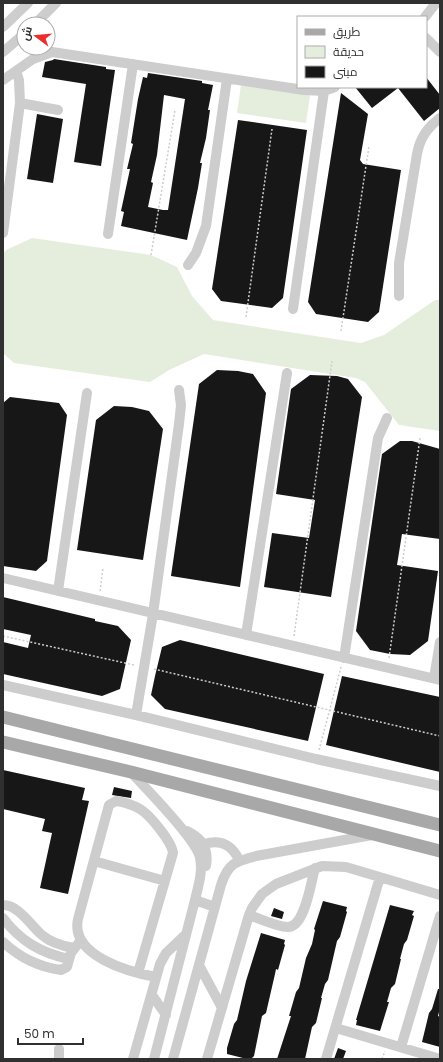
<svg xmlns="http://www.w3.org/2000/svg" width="443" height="1062" font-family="Poppins,Cairo,sans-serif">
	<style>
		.green { fill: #e5eddd }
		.building { fill: #171717; fill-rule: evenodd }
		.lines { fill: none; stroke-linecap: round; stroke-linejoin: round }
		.path { stroke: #cdcdcd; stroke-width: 1.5; stroke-dasharray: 2 2; stroke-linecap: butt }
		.minor { stroke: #cdcdcd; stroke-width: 10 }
		.major { stroke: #a8a8a8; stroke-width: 13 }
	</style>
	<rect width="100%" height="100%" fill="#fff"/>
	<!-- green -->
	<path class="green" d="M241,85l69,10 -4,28 -69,-10z
		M32,238l119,17 26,12 15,29 21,24 69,11 79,12 23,-8 51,-35h5v131l-41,-6 -34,-43 -9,-4 -152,-24 -35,16 -19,12 -136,-19 -11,-10v-99l3,-4z"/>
	<!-- building -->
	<path class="building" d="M54,59l52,8v2l9,1 -14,96 -27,-4 12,-78 -44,-7 3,-15 8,-2z
		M148,73l54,8v2l11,2 -5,25h2l-4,28 -6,25h2l-4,25 -11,52 -66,-14 3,-14 -3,-1 9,-42h-3l6,-25 -2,-1 7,-44 5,-22 4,1zM164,95l21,4 -17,111h-5l-15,-3 5,-24 -2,-1 6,-27z
		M426,77l14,18v13l-16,13 -26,-33 -26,20 -17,-21h71z
		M341,93l27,21 -8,46 3,4 38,6 -22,142 -11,10 -52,-8 -8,-12z
		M37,114l26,5 -10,64 -26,-4z
		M238,120l69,10 -24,168 -11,10 -51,-7 -9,-12z
		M217,370l21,1 15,3 13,19 -26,194 -69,-11 28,-192z
		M310,375l27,1 11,3 14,18 -31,200 -67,-10 8,-54 37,5 6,-38 -39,-6 15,-105z
		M10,397l49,6 8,12 -20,146 -11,10 -33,-5v-163z
		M114,406l18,1 17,4 14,18 -20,131 -66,-10 19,-130z
		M400,441h12l28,8v90l-38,-5 -5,31 41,6 -10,70 -18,14 -20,-1 -20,-4 -14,-19 26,-177z
		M3,597l92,22v2l23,5 13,14 -11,49 -18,7 -99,-22v-32l25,6 3,-13 -28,-6z
		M180,640l144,34 -16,67 -143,-32 -14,-14 4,-19 7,-29z
		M342,676l98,21v75l-114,-27z
		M3,770l82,18 -3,12 7,1 -21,93 -28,-6 12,-55 -10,-2 3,-12 -42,-10z
		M114,787l18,4 -1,7 -19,-3z
		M323,901l24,6 -1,4 1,1 -7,25 -3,4 -9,39 -3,4 -4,14h1l-6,25 -4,4 -7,32h-28l14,-43h-2l7,-24 3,-4 7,-30 6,-14 3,-14 -1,-1z
		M390,905l24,6 -2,4 2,1 -7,24 -3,4 -4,15h1l-6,25 -4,4 -4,14h2l-9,29 -24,-6 1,-5h-1z
		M274,908l10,4 -2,7 -11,-3z
		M261,933l24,7 -1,4 1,1 -7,25 -2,-1 -1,5 -9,39 -4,3 -8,40 -3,3h-4l-20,-5v-6l7,-24 3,-4 9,-39z
		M438,989h2v19l-2,8 2,1v30l-18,-5 7,-29 3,-4z
		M338,1048l8,3 -3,8h-9z"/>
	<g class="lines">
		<!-- path -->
		<path class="path" d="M151,255l24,-145
			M246,317l26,-188
			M341,331l28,-185
			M100,591l3,-23
			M3,636l131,29
			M294,636l38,-275
			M389,658l31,-220
			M154,669l286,67
			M319,750l22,-83
			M382,1059l3,-8"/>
		<!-- minor -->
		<path class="minor" d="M425,17l11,-14
			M35,24l21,-21
			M3,27l25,-24
			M426,38l14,14
			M3,52l21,-18
			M3,80l30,-21 19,-7 252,38 20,1 11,-4
			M20,103l38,7
			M3,233l17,-130 -1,-23 -3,-9
			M108,234l25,-170
			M188,265l8,-12 10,-27 21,-147
			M399,296v-33l18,-109c3,-16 10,-26 23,-36
			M293,309l31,-218
			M3,578l437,102
			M58,591l29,-198
			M246,635l41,-262
			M344,658l34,-220 9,-20
			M434,678l6,-36
			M3,685l133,30 180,44 124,27
			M136,715l17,-101 26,-190 2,-19 -2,-15
			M131,772c15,17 66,68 69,86 3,14 -2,29 -5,42l-41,159
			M187,831c15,7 22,18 19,35
			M204,844c17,-5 28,1 35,16
			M94,861l71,20
			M195,900l20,7
			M3,905c16,0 28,21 39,30 9,8 20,11 32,13
			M249,915c12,4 27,12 39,12 17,0 23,-45 27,-59
			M3,918c17,23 38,35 66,41
			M3,942c17,16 35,25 58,28l6,-3 4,-14 10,-13
			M199,965l23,43
			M138,973l35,-120c-1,-11 -23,-38 -33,-44 -7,-4 -17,-7 -24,-8l-7,4 -31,114c-8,37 51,53 78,58
			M152,995l14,20
			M336,1028l104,31
			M401,1047l39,-131
			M59,1059v-10
			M133,1059l27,-95 6,-11 20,-19
			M173,1059l48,-174c7,-22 15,-24 35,-29l116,-21
			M207,1059l42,-144 3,-7 10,-14 14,-10 46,-18 24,1 94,28
			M326,1059l54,-182"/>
		<!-- major -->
		<path class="major" d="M3,717l437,108
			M3,742l128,30 309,79"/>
	</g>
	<!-- border -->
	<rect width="443" height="1062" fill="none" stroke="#303030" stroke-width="8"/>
	<!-- legend -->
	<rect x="297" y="16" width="130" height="72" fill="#ffffff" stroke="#acacac"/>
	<rect x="305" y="29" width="20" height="6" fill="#a8a8a8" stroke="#acacac"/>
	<text x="333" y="36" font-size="12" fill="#303030">طريق</text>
	<rect x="305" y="46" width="20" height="12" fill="#e5eddd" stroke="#acacac"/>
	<text x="333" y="56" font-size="12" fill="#303030">حديقة</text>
	<rect x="305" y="66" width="20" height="12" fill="#171717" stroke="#acacac"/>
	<text x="333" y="76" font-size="12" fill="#303030">مبنى</text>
	<!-- north arrow -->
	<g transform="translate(36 36) rotate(286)"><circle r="19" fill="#ffffff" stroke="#acacac"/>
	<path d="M0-3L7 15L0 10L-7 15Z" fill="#eb2e2d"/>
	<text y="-6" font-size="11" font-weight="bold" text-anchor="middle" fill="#303030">ش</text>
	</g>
	<!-- scale -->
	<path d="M18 1038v6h65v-6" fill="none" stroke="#303030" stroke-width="2"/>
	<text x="24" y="1038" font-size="12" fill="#303030" stroke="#ffffff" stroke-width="3" paint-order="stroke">50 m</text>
</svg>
